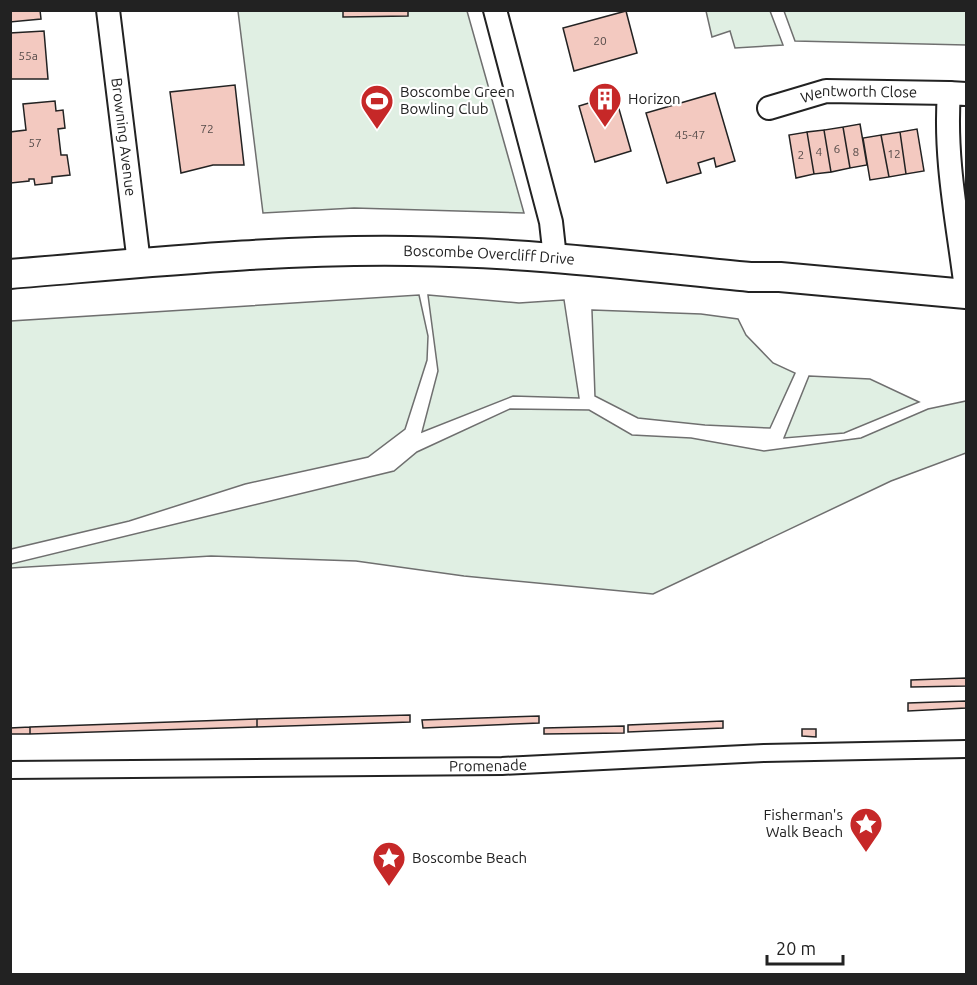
<svg xmlns="http://www.w3.org/2000/svg" width="977" height="985" font-family="Ubuntu,sans-serif">
	<style>
		.green { fill: #e0efe3; stroke: #6f6f6f; stroke-width: 1.5 }
		.building { fill: #f3c9c0; stroke: #222; stroke-width: 1.5 }
		.lines { fill: none; stroke-linecap: round; stroke-linejoin: round }
		.pedestrian-casing { stroke: #222; stroke-width: 20 }
		.minor-casing { stroke: #222; stroke-width: 26 }
		.tertiary-casing { stroke: #222; stroke-width: 32 }
		.pedestrian { stroke: #fff; stroke-width: 16 }
		.minor { stroke: #fff; stroke-width: 22 }
		.tertiary { stroke: #fff; stroke-width: 28 }
		.labels { text-anchor: middle; stroke-width: 4.5; stroke-linejoin: round; paint-order: stroke }
		.number-label { font-size: 12px; fill: #564c4a }
		.poi-label { font-size: 15px; fill: #222; stroke: #fff; text-anchor: start }
		.street-label { font-size: 15px; fill: #222; stroke: #fff }
	</style>
	<rect width="100%" height="100%" fill="#fff"/>
	<!-- green -->
	<path class="green" d="M238,11h229l57,202 -170,-5 -91,5z
		M706,11h64l13,34 -48,3 -5,-17 -18,6z
		M784,11h182v34l-171,-4z
		M419,295l9,41 -1,24 -22,69 -37,28 -123,27 -116,37 -118,28v-228z
		M428,295l91,8 45,-3 15,98 -66,-2 -91,36 16,-61z
		M592,310l109,4 37,5 8,16 27,28 22,10 -25,55 -65,-3 -67,-7 -43,-22z
		M809,376l61,3 49,23 -75,31 -60,5z
		M966,401v52l-75,28 -238,113 -189,-18 -108,-15 -145,-5 -200,12v-4l383,-93 23,-19 93,-43 79,1 43,25 59,3 73,13 97,-13 67,-29z"/>
	<!-- building -->
	<path class="building" d="M10,10h30l1,9 -31,3z
		M343,10h65v6l-65,1z
		M626,11l11,42 -63,18 -11,-43z
		M44,31l4,48h-38v-46z
		M235,85l9,80h-31l-32,8 -11,-81z
		M715,93l20,68 -19,6 -2,-9 -16,5 3,10 -34,10 -21,-70z
		M615,95l16,56 -36,11 -16,-56z
		M55,101l1,10 7,-1 2,18 -7,1 3,26h6l3,20 -18,2v6l-17,2 -1,-6h-5v2l-18,2 -1,-51 16,-2 -3,-26z
		M860,124l7,41 -17,3 -7,-41z
		M843,127l7,41 -19,4 -7,-42z
		M917,129l7,42 -18,3 -6,-42z
		M824,130l7,42 -17,2 -7,-42z
		M807,132l7,42 -18,4 -7,-43z
		M900,132l6,42 -17,3 -8,-42z
		M881,135l8,42 -19,3 -7,-42z
		M966,678v8l-55,1v-7z
		M966,701v7l-58,3v-8z
		M410,715v7l-153,5v-8z
		M539,716v7l-116,5 -1,-8z
		M257,719v8l-227,7v-7z
		M723,721v7l-95,4v-7z
		M624,726v7l-80,1v-6z
		M30,727v7h-20v-6z
		M802,729h14v8l-14,-1z"/>
	<g class="lines">
		<defs>
			<g id="pedestrian">
				<path id="s1" d="M10,770l492,-4 262,-13 202,-4"/>
			</g>
			<g id="minor">
				<path id="s2" d="M108,10l31,253"/>
				<path d="M495,10l56,212 4,36"/>
				<path d="M966,94l-17,-1c-5,65 9,131 17,196"/>
				<path id="s3" d="M769,108l57,-17 123,2"/>
			</g>
			<g id="tertiary">
				<path id="s4" d="M10,274c134,-11 266,-25 400,-23 114,1 227,15 340,26h30l186,17"/>
			</g>
		</defs>
		<!-- pedestrian casing -->
		<use href="#pedestrian" class="pedestrian-casing"/>
		<!-- minor casing -->
		<use href="#minor" class="minor-casing"/>
		<!-- tertiary casing -->
		<use href="#tertiary" class="tertiary-casing"/>
		<!-- pedestrian -->
		<use href="#pedestrian" class="pedestrian"/>
		<!-- minor -->
		<use href="#minor" class="minor"/>
		<!-- tertiary -->
		<use href="#tertiary" class="tertiary"/>
	</g>
	<!-- icons -->
	<defs>
		<symbol id="building-pin" viewBox="-11 -11 22 30"><path d="M0 17L-7.5 6A9.5 9.5 0 1 1 7.5 6Z" fill="#c62828" stroke="#fff"/><path d="M-4-6H4V6H1V3H-1V6H-4ZM-2.5-4.3h1.7v1.8h-1.7ZM.8-4.3h1.7v1.8H.8ZM-2.5-1h1.7V.8h-1.7ZM.8-1h1.7V.8H.8Z" fill="#fff"/></symbol>
		<symbol id="stadium-pin" viewBox="-11 -11 22 30"><path d="M0 17L-7.5 6A9.5 9.5 0 1 1 7.5 6Z" fill="#c62828" stroke="#fff"/><path d="M0-5a6.5 5 0 1 0 0 10a6.5 5 0 1 0 0-10ZM-3.5-1.8h7v3.6h-7Z" fill="#fff"/></symbol>
		<symbol id="sight-pin" viewBox="-11 -11 22 30"><path d="M0 17L-7.5 6A9.5 9.5 0 1 1 7.5 6Z" fill="#c62828" stroke="#fff"/><path d="M0-6L1.8-2.2L6-1.7L2.9 1.2L3.7 5.4L0 3.3L-3.7 5.4L-2.9 1.2L-6-1.7L-1.8-2.2Z" fill="#fff"/></symbol>
	</defs>
	<g fill-rule="evenodd">
		<use href="#building-pin" x="586" y="80" width="38" height="52"/>
		<use href="#stadium-pin" x="358" y="82" width="38" height="52"/>
		<use href="#sight-pin" x="847" y="805" width="38" height="52"/>
		<use href="#sight-pin" x="370" y="839" width="38" height="52"/>
	</g>
	<g class="labels">
		<!-- number labels -->
		<g class="number-label">
			<text x="600" y="45">20</text>
			<text x="28" y="60">55a</text>
			<text x="207" y="133">72</text>
			<text x="690" y="139">45-47</text>
			<text x="35" y="147">57</text>
			<text x="837" y="153">6</text>
			<text x="819" y="156">4</text>
			<text x="856" y="156">8</text>
			<text x="894" y="158">12</text>
			<text x="801" y="159">2</text>
		</g>
		<!-- poi labels -->
		<g class="poi-label">
			<text x="400" y="97">Boscombe Green<tspan x="400" dy="17">Bowling Club</tspan></text>
			<text x="628" y="104">Horizon</text>
			<text x="843" y="820" text-anchor="end">Fisherman's<tspan x="843" dy="17">Walk Beach</tspan></text>
			<text x="412" y="863">Boscombe Beach</text>
		</g>
		<!-- street labels -->
		<g class="street-label">
			<text dy="5" stroke="none"><textPath href="#s3" startOffset="92">Wentworth Close</textPath></text>
			<text dy="5" stroke="none"><textPath href="#s2" startOffset="128">Browning Avenue</textPath></text>
			<text dy="5" stroke="none"><textPath href="#s4" startOffset="480">Boscombe Overcliff Drive</textPath></text>
			<text dy="5" stroke="none"><textPath href="#s1" startOffset="478">Promenade</textPath></text>
		</g>
	</g>
	<!-- border -->
	<rect width="977" height="985" fill="none" stroke="#222222" stroke-width="24"/>
	<!-- scale -->
	<path d="M767 955v9h76v-9" fill="none" stroke="#222222" stroke-width="3"/>
	<text x="776" y="955" font-size="18" fill="#222222" stroke="#ffffff" stroke-width="4.5" paint-order="stroke">20 m</text>
</svg>
